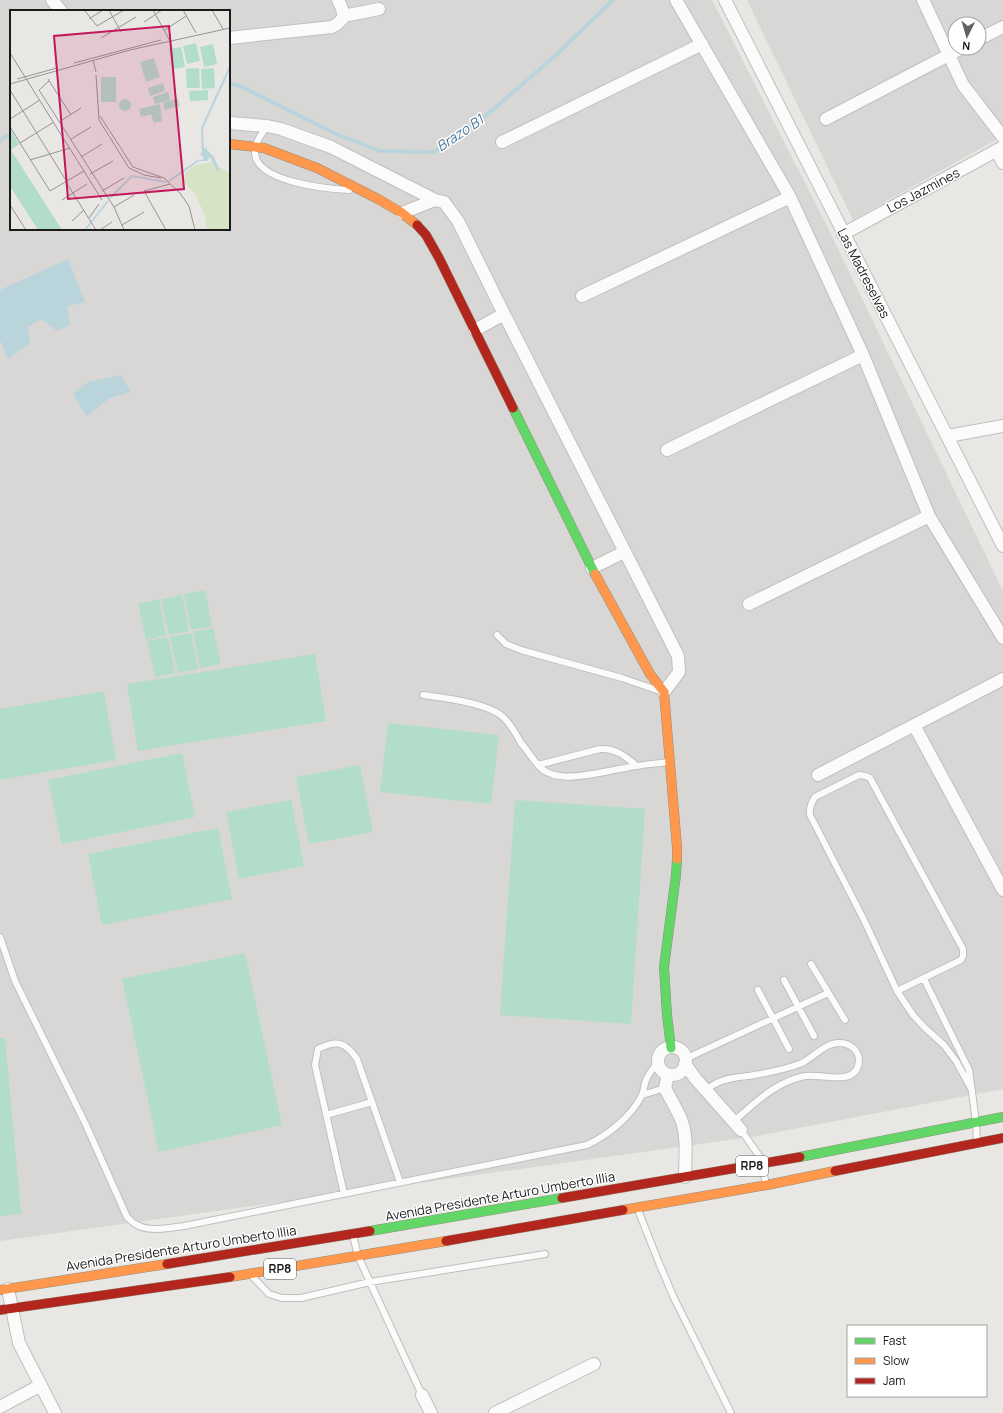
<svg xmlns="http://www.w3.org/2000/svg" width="1003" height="1413" font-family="Manrope,sans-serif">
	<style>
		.residential { fill: #d8d7d5; fill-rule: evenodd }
		.pitch { fill: #b2ddca }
		.water { fill: #b9d4da }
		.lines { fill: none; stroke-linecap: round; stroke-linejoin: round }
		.stream { stroke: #b9d4da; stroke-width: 4 }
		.lane-casing { stroke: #c0bfbe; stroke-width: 8 }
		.street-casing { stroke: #c0bfbe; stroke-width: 14 }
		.fast-casing { stroke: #90907e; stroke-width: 10 }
		.slow-casing { stroke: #90907e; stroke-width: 10 }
		.jam-casing { stroke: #90907e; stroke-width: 10 }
		.lane { stroke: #fcfbfb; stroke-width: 6 }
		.street { stroke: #fcfbfb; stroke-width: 12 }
		.fast { stroke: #63d668; stroke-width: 9 }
		.slow { stroke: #ff974d; stroke-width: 9 }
		.jam { stroke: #b3261e; stroke-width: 9 }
		.labels { text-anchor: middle; stroke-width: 3; stroke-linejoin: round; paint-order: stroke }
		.shield { fill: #fff; stroke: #5f5f5f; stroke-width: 1 }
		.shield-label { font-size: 12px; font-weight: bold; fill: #1b1b1b }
		.street-label { font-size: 13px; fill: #1b1b1b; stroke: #fff }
		.water-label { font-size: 14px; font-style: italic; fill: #4e769a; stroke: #fff }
		.inset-river { fill: none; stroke: #b9d4da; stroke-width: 2 }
		.inset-road { fill: none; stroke: #979594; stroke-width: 1 }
		.view { fill: #c2185b; fill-opacity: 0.15; stroke: #c2185b; stroke-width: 2 }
		.inset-edge { fill: none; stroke: #1b1b1b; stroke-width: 2 }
	</style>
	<rect width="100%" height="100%" fill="#e9e7e4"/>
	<!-- residential -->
	<path class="residential" d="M0,0h712l116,228 175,363v498l-252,48 -751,104zM11,11h218v218h-218z
		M747,0h256v136l-150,84zM955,24h24v24h-24z"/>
	<!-- pitch -->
	<path class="pitch" d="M205,590l7,36 -21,4 -7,-36z
		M182,595l7,36 -20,4 -8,-36z
		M159,599l7,36 -20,5 -8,-36z
		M213,628l8,36 -21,4 -7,-36z
		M191,633l7,36 -20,4 -8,-36z
		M168,637l7,36 -20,4 -8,-36z
		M315,654l11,67 -188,30 -11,-67z
		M104,691l12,69 -116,20v-71z
		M388,723l111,12 -8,69 -111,-12z
		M182,753l13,64 -133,27 -14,-64z
		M360,765l13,67 -64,12 -13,-67z
		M291,800l13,66 -65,13 -13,-67z
		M515,800l130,9 -14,215 -131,-9z
		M218,828l14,71 -130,26 -14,-71z
		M245,953l37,172 -123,27 -37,-173z
		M0,1038h5l16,176 -21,2z"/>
	<!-- water -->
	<path class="water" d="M68,259l17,43 -18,4 3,19 -13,6 -16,-12 -13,8 2,16 -22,16 -8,-19v-50z
		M120,375l11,17 -21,6 -24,18 -13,-22 15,-12z"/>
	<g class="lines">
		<!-- stream -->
		<path class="stream" d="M229,83l11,3 94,47 46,18 54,1 54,-38 69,-60 56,-54
			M0,140l11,-6"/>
		<defs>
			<path id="lane" d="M267,126c-5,8 -13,17 -12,27 1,29 73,36 94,37
				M497,635l9,9 15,6 101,28 35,12
				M423,695c21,3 65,8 80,22 8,7 13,17 18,26 6,7 11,15 17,22 5,6 14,10 22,11 17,3 47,-5 65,-8 14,-3 28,-4 43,-6
				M538,765l62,-16c16,-1 25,7 37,17
				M0,937l15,44 71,144 41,92c3,3 6,6 10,8 12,7 33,3 47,1l403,-81c21,-10 44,-28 55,-50 2,-4 2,-10 4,-15 3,-7 7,-12 12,-17
				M811,964l34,56
				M924,979l45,91 7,52 1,20
				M784,980l30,56
				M758,990l31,59
				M897,991l64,-31 2,-4v-7l-93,-171 -4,-2 -7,-1 -44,22c-4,6 -6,11 -5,18l54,105 33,71 16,24 12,13 19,17 12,16 16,29
				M685,1059l143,-66
				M706,1090c4,-3 8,-6 13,-8 9,-4 20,-5 30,-6 17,-3 36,-6 53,-13 12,-6 23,-20 37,-20 10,0 20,6 20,18 -2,27 -37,12 -54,15 -28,5 -50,27 -71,45
				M642,1095l23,-7
				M326,1115l46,-13
				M741,1130l19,27 6,27
				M344,1194l-29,-129 3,-16c18,-9 27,-8 39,10l43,123
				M638,1210l21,53 15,35 57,115
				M353,1235l5,21 64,139
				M252,1276l17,18 13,4h19l69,-16 175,-28"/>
			<path id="street" d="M52,0l9,11
				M676,0l114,197 73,158 66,161 74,122
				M725,0l278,546
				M923,0l40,85 40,52
				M343,16l36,-7
				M229,38l103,-11c15,-8 13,-13 6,-27
				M979,39l24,-12
				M826,119l136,-71
				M229,123l38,3 14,3 50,18 104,53 9,2 14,19 46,93 174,342 1,16 -15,20
				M502,142l200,-98
				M997,151l6,12
				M402,213l33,-13
				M843,234l160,-87
				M582,296l208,-99
				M475,330l29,-16
				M948,436l55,-10
				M667,450l196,-95
				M592,568l32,-16
				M749,604l180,-88
				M914,725l89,165
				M818,775l185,-96
				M658 1061a14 14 0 1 1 28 0a14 14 0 1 1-28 0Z
				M685,1064l10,14 46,52
				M668,1074l-3,14c5,10 11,20 16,31 7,17 4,39 4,58
				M8,1289l11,54 36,70
				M422,1395l9,18
				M0,1407l41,-22
				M495,1413l99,-49"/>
			<path id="fast" d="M513,408l82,166
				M671,1048l-4,-33 -3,-48 12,-92 1,-16
				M800,1157l203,-40
				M370,1231l192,-33"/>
			<path id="slow" d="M229,144l35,4 53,20 61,31 24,14 15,12
				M595,574l55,100 14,18 13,155v12
				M623,1210l144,-25 68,-14
				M230,1277l216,-36
				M0,1290l167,-26"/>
			<path id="jam" d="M417,225l9,10 13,23 74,150
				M835,1171l168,-33
				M562,1198l238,-41
				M446,1241l177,-31
				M167,1264l203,-33
				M0,1310l230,-33"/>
		</defs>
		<!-- lane casing -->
		<use href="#lane" class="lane-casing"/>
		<!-- street casing -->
		<use href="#street" class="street-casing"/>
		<!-- fast casing -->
		<use href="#fast" class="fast-casing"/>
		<!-- slow casing -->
		<use href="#slow" class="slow-casing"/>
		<!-- jam casing -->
		<use href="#jam" class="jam-casing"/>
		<!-- lane -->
		<use href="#lane" class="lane"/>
		<!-- street -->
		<use href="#street" class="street"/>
		<!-- fast -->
		<use href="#fast" class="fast"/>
		<!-- slow -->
		<use href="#slow" class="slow"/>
		<!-- jam -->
		<use href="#jam" class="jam"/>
	</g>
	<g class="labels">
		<!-- shield labels -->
		<g class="shield">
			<rect x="736" y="1156" width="32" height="20" rx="3"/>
			<rect x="264" y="1259" width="32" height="20" rx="3"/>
		</g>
		<g class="shield-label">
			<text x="752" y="1170">RP8</text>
			<text x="280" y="1273">RP8</text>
		</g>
		<!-- street labels -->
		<g class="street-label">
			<text transform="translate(923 190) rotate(-28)" y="5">Los Jazmines</text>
			<text transform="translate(864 273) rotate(63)" y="5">Las Madreselvas</text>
			<text transform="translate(500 1196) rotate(-10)" y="5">Avenida Presidente Arturo Umberto Illia</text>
			<text transform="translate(181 1248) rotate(-9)" y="5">Avenida Presidente Arturo Umberto Illia</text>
		</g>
		<!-- water labels -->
		<g class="water-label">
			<text transform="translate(460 133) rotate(-34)" y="5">Brazo B1</text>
		</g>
	</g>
	<!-- overview -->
	<g transform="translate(10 10)">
		<rect width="220" height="220" fill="#e9e7e4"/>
		<path d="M201,152l19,11v57h-23l-3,-17 -9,-19 -11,-11 1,-10 4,-3 7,-5z" fill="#d6e4c5"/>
		<path d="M186,33l4,18 -13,3 -4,-18zM203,34l4,20 -13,3 -4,-20zM171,37l4,20 -12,2 -4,-20zM144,48l6,19 -14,5 -6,-20zM189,58l1,20h-13l-1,-19zM204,58l1,20 -13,1 -1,-20zM91,67h15v25h-15zM153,73l2,8 -15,5 -2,-8zM198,80v10l-18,1 -1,-10zM158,82l2,8 -15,4 -2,-7zM168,88l2,8 -15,4 -2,-7zM109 95a6 6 0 1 1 12 0a6 6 0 1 1-12 0ZM150,94l2,17 -8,2 -3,-9 -10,3 -2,-8zM0,119l9,15 -8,6 51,80h-24l-28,-44z" fill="#b2ddca"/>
		<path d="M197,135l-1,4 8,8 6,14h-3l-7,-14 -3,4h-8l5,-2 -2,-4 -3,1z" fill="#b9d4da"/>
		<path class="inset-river" d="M193,142l-1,-24 28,-61M159,171l30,-21M100,188l22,-22 34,6M75,220l23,-29"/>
		<path class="inset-road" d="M99,0l12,22M143,0l17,31M173,0l13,23M202,0l11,19M75,1l12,15 27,-16M79,9l14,-9M134,12l18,-12M155,20l21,-14M91,28l35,-21M0,43l92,147M83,50l3,12M64,53l87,-23M86,65l3,45 30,48 15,7 17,3M7,69l40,-11M38,69l23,36M39,71l-10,9 75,117 10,23M0,74l120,-34 100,-22M0,80l57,92M90,106l33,51 31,11 16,15 9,13 6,24M0,109l30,-19M49,112l22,-14M0,117l40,64 34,-20M61,129l20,-12M10,133l34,-21M71,147l21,-13M20,150l40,-12M80,164l23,-13M56,172l30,48M92,181l22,-13M52,190l25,-16M0,195l16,25M104,197l20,-12M79,208l10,-14M62,211l12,-11M112,215l22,-13M90,220l12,-8M156,220l-22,-39 26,-7"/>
		<path class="view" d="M159,16l15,163 -116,10 -14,-163z"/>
		<rect width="220" height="220" class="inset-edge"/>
	</g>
	<!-- legend -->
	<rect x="847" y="1325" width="140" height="72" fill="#ffffff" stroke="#a4a4a4"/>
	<rect x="855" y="1338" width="20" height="6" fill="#63d668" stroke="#a4a4a4"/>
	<text x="883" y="1345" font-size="12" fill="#1b1b1b">Fast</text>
	<rect x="855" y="1358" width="20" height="6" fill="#ff974d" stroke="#a4a4a4"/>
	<text x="883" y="1365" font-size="12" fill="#1b1b1b">Slow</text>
	<rect x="855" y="1378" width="20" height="6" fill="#b3261e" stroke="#a4a4a4"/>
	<text x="883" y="1385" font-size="12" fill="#1b1b1b">Jam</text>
	<!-- north arrow -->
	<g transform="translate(967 36) rotate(185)"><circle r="19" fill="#ffffff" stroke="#a4a4a4"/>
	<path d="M0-3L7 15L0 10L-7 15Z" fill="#636261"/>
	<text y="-6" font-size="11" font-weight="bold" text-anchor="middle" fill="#1b1b1b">N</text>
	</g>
</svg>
